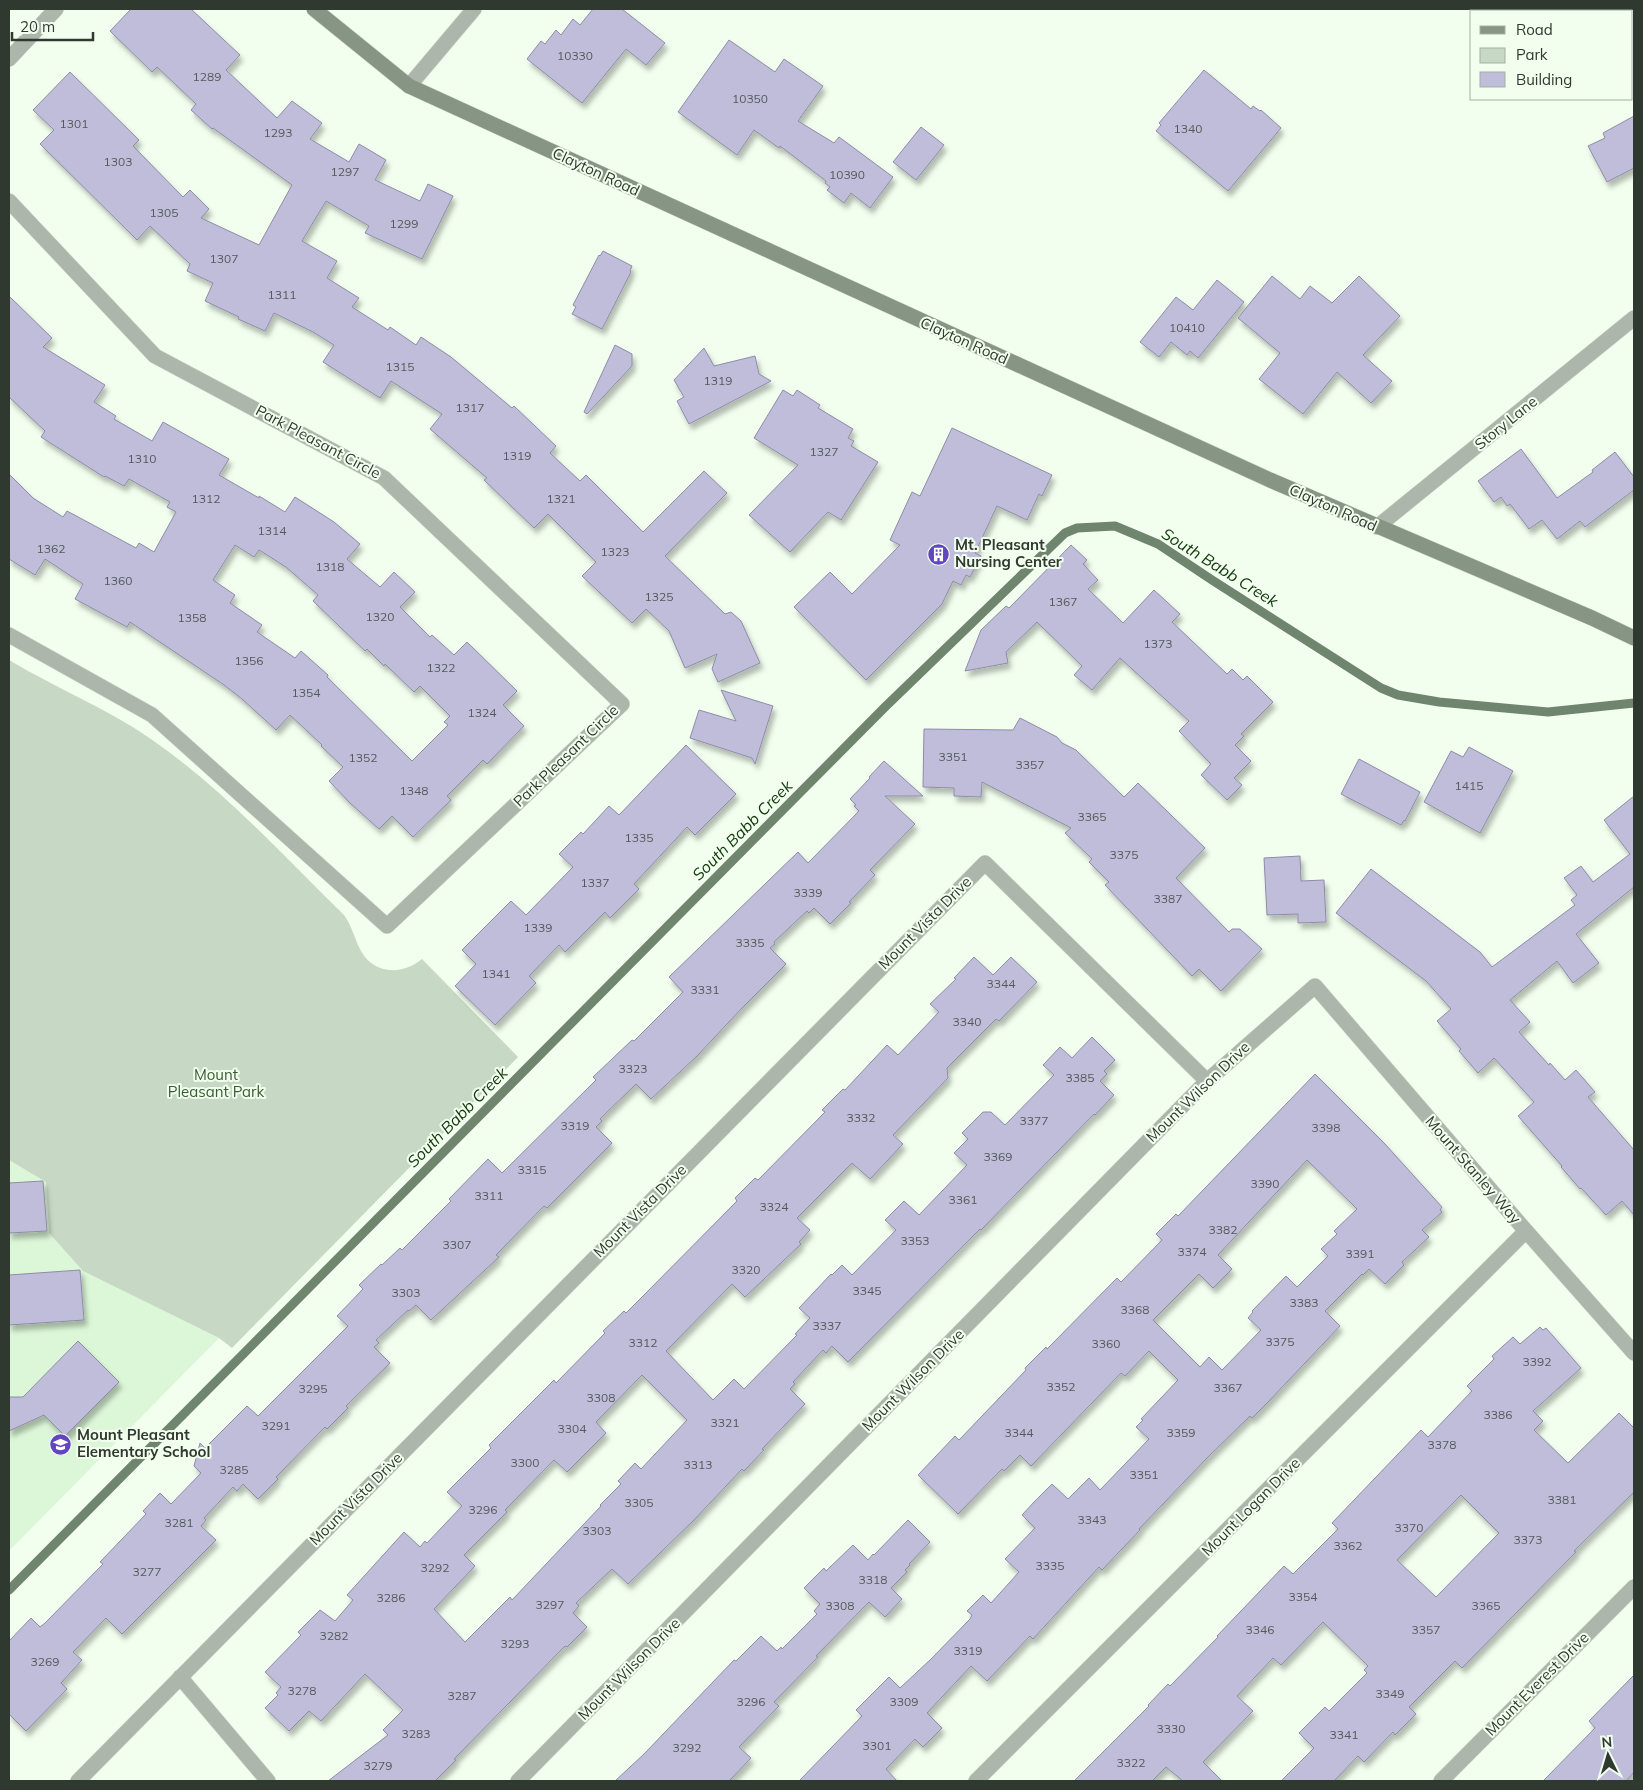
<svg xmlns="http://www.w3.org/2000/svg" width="1643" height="1790" font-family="Mulish,sans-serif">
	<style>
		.built { fill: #dcf7d8 }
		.green { fill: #c7d8c4 }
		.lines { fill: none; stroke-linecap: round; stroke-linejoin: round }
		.stream { stroke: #70856d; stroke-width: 9 }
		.building { fill: #bfbdda; stroke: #8e8ca7; fill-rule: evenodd; filter: url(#shadow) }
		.street-casing { stroke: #cfdbcc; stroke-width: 16 }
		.secondary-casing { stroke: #cfdbcc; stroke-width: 16 }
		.street { stroke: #adb6ab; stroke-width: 15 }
		.secondary { stroke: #879585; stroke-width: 15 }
		.labels { text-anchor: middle; stroke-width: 4; stroke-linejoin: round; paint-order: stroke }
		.number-label { font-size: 12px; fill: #545a5a }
		.street-label { font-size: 15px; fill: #30392f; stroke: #f2ffef }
		.poi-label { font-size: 15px; font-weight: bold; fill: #30392f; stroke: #f2ffef; text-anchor: start }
		.park-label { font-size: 15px; fill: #365c30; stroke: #f2ffef }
		.water-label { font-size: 16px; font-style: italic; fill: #11370b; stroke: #f2ffef }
	</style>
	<defs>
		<filter id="shadow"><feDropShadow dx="3" dy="5.5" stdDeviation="2.5" flood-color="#0004"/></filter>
	</defs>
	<rect width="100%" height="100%" fill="#f2ffef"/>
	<!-- built -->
	<path class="built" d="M9,1160l37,22 3,51 34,38 136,67 -210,213z"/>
	<!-- green -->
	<path class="green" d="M9,660c47,28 97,48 142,79 72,50 131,115 193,176 9,13 10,23 17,36 13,24 42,24 61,8l96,98 -286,291 -13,-10 -136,-67 -34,-38 -3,-51 -37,-22z"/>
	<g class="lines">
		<!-- stream -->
		<path class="stream" d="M9,1590l876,-883 180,-174 12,-5 38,-2 43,18 54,36 169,108 17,7 41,7 109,10 86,-9"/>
	</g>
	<!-- building -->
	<path class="building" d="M131,9h60l49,46 -14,15 51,48 15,-17 30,22 -12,16 39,23 10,-18 27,16 -11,20 45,21 8,-17 25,12 -31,63 -57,-26 4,-7 -43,-25 -24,40 35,20 -10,17 32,20 -7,9 36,23 2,-3 26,18 5,-8 30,20 61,51 2,-2 42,40 -6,7 30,28 6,-6 57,57 61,-61 23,22 -62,63 60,58 6,-2 10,9 19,42 -42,19 -6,-13 5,-15 -32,14 -16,-37 -23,-22 -14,14 -50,-47 14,-14 -48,-48 -14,14 -50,-48 3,-2 -57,-49 12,-15 -51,-33 -11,17 -57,-36 11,-17 -21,-13 -39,-19 -9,18 -27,-12 1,-2 -34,-16 8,-18 -26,-12 3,-7 -40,-38 -13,14 -97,-96 14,-14 -21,-20 37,-38 69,68 -6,6 50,51 7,-7 19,19 -8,9 58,27 33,-60 -79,-57 -1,1 -21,-19 5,-6 -39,-37 -5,5 -42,-41z
		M593,9h29l43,34 -19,22 -20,-16 -44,54 -55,-44 14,-18 4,3 11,-14 5,5 12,-16 7,6z
		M729,40l46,32 9,-13 39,27 -25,35 36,22 5,-6 54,40 -23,31 -19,-15 -7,10 -17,-13 3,-3 -5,-4 1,-2 -46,-35 -1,2 -25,-18 -17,25 -59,-43z
		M1204,70l47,39 2,-3 7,5 1,-1 20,18 -53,63 -72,-60 5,-6 -2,-2z
		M1634,116v52l-27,14 -19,-36 17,-8 -2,-5z
		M921,127l23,18 -28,35 -23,-18z
		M603,251l29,15 -2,5 1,1 -29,57 -30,-15 4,-7 -3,-2 26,-50 1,1z
		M1272,276l28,23 10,-13 22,17 27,-27 41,40 -37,39 29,26 -21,22 -34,-31 -34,42 -44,-35 21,-26 -42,-35z
		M1217,280l27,22 -46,56 -8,-7 -3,4 -16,-13 -12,15 -19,-15 36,-45 17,13z
		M9,296l43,42 -9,9 62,38 -11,17 22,14 -2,3 38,22 11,-19 66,37 -10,16 40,23v-2l26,16 10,-15 39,25 26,22 -13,15 33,28 14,-15 21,20 -15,15 30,30 2,-2 22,20 13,-13 50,49 -14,14 21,21 -37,38 -4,-4 -36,36 4,4 -38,37 -21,-21 -13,13 -29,-26 -21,-22 14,-14 -22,-21 1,-1 -32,-30 -14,15 -34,-31 -18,-14 -94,-63 -3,5 -52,-28 8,-15 -38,-25 -10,16 -26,-16v-85l24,24 30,19 4,-6 69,37 3,-5 15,9 22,-40 -9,-5 3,-5 -41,-23 -5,7 -19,-10 -1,1 -63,-40 4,-6 -36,-34zM235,545l19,12 5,-7 27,17 32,28 -5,6 52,50 2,-2 17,17 1,-2 29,28 6,-6 30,30 -6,6 4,3 -36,36 -85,-84 1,-2 -27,-24 -6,7 -38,-26 5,-7 -32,-22 5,-8 -22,-15z
		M615,345l17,9v12l-45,48 -3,-2z
		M704,348l10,18 41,-10 4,18 12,7 -82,43 -12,-23 7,-4 -10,-17z
		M783,390l10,6 4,-6 23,15 -2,3 35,21 -5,9 6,3 -3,5 27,16 -37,58 -13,-8 -38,40 -41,-37 49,-50 -44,-27z
		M952,428l100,47 -10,21 -3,-2 -12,26 -30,-14 -22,47 6,3 -11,21 -4,-2 -5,10 -8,-4 -11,23 -76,76 -72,-73 36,-35 22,22 48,-49 -10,-5 22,-48 8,4z
		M1521,449l36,49 36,-26 -1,-2 23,-18 19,25v13l-49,37 -5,-6 -23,18 -15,-19 -13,9 -19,-25 -3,2 -6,-9 -7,5 -16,-21z
		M1071,545l16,15 -4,4 15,16 -10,9 35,34 31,-33 26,24 -8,8 55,52 5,-5 11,11 4,-4 26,26 -32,32 3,2 -9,9 16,16 -17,17 8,7 -15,15 -26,-25 10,-11 -32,-33 10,-10 -69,-63 -28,32 -18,-15 8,-9 -45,-44 -31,30 2,11 -43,8 16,-41 25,-24 3,2z
		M721,690l52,16 -18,58 -3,-6 -62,-20 9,-28 37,11z
		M1020,718l37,19 5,6 14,7 48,47 14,-14 67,65 -29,30 53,54 3,-3h8l22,20 -41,42 -22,-22 -7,7 -87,-91 4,-3 -20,-20 3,-3 -27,-26 6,-5 -89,-46 -1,15 -27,-1v-8l-31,-1 1,-58 89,1z
		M686,745l50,49 -41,41 -8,-8 -53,57 5,5 -29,29 -5,-6 -40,40 -6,-7 -30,31 7,7 -41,42 -40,-39 21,-22 -14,-14 49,-49 15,14 47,-48 -14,-13 22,-22 2,2 26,-28 10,9z
		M1469,747l44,24 -33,62 -56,-31 27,-51 12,6z
		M1359,759l61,33 -15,29 -1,-1 -3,5 -60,-31z
		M884,761l39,35h-38l30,28 -45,46 5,5 -26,27 2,1 -21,21 -16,-16 -5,5 -2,-2 -33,31 1,2 -5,4 16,16 -44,44 -45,48 -46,43 -15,-15 -36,35 2,2 -6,6 16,16 -65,65 -3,-2 -48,49 3,2 -68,63 -15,-15 -7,6 -1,-1 -32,30 3,3 -5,4 16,16 -44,43 2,2 -21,21 -2,-2 -49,50 2,2 -20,20 -15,-15 -6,7 -4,-4 -29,31 2,2 -5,6 15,14 -94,94 -16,-16 -33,34 9,8 -21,23 6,6 -41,42 -17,-17v-73l22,-23 9,9 5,-4 58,-59 -3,-2 46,-48 -3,-3 17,-18 11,11 30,-31 -7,-7 6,-23 5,5 42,-42 11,10 90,-90 -11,-10 26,-27 -4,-4 22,-21 1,1 18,-17 2,2 49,-49 -2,-2 39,-40 14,14 94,-93 -3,-3 39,-37 2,1 49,-49 -14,-15 129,-125 10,11 51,-52 -5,-5 2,-1 -6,-6 20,-21 -1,-1z
		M1634,796v91l-58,47 23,29 -26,20 -16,-22 -47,39 20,22 -11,10 30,33 1,-2 15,17 11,-10 19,22 -7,5 46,53v65l-12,-14 -16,14 -25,-27 -1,1 -19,-22 1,-1 -44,-50 16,-14 -40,-44 -16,15 -19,-22 2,-2 -24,-28 14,-12 -25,-28 -90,-68 35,-44 109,83 12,15 83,-62 -4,-5 6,-5 -13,-17 17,-12 12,16 37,-28 -26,-34z
		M1300,856l1,25 23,-1 2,42 -28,1v-9l-31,1 -3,-57z
		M974,957l19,18 18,-18 26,25 -38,39 -3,-2 -49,49 1,10 -55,57 10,9 -33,35 -18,-16 -55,55 13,12 -11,12 2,2 -56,53 -13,-13 -66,67 47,49 21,-21 10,10 53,-54 -2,-1 15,-16 -11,-10 32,-34 1,1 10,-10 10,10 44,-45 -11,-10 19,-19 15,14 48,-50 -13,-12 14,-14 -6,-6 21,-21h8l14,13 49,-50 -11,-10 17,-18 12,11 20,-21 23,23 -11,11 3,3 -7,7 14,14 -19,20 -1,-1 -113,116 -1,-1 -132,133 -16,-16 -6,7 -3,-3 -30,32 2,2 -5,5 15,15 -43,45 2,1 -20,21 -2,-2 -48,51 -66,64 -16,-15 -36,34 3,3 -6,7 14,14 -20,20 -2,-1 -111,113 2,1 -21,21h-107l60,-46 -5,-5 20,-20 -38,-36 -44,47 -12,-10 -20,20 -24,-23 13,-13 -2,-2 5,-6 -16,-15 36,-37 -3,-3 22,-22 15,11 18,-21 -6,-5 57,-63 16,15 5,-6 2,2 35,-37 -15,-14 44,-44 -2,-3 65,-65 2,3 49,-50 -2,-2 21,-20 2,2 18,-18 93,-94 -2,-3 20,-20 3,2 67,-68 -3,-2 21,-21 2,1 42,-45 11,10 41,-43 -9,-8 26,-25 -2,-1zM642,1375l45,45 -46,49 -6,-6 -17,18 3,3 -21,21 1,1 -89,94 -2,-3 -45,45 -31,-33 41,-43 -11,-11 43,-43 -2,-2 49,-50 13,12 39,-39 -10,-11z
		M1315,1074l70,70 57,63 -2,3 2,2 -20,18 7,7 -27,25 2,3 -19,19 -16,-15 -6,6 -1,-1 -37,37 15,15 -71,75 -17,17 -2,-2 -44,43 -67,70 1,1 -38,40 -3,-3 -66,72 -3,-3 -43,45 -16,-15 -44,47 15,15 -19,19 -8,-8 -29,30 11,12h-98l63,-65 -6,-6 33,-33 11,11 31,-29 39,-40 2,-4 -5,-4 16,-16 8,8 28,-31 -14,-13 30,-31 -13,-13 12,-13 18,-18 16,15 21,-21 11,12 49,-51 -13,-12 7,-7 -2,-1 37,-39 -29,-29 -24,25 -4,-3 -90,93 -11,-11 -16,16 -2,-2 -44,45 -40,-39 37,-39 4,4 67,-70 -1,-2 21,-21 1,2 70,-71 4,4 41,-42 -6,-6 20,-20 2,2zM1307,1160l50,49 -23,22 3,3 -16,15 7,7 -31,31 -11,-11 -34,35 1,1 -5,6 13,12 -39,40 -13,-13 -9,10 -47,-47 46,-46 14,14 19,-19 -14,-14z
		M43,1181l4,50 -38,2v-50z
		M80,1270l4,50 -75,5v-50z
		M1540,1327l3,3 3,-2 35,40 -48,43 10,10 -9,9 34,33 51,-50 15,15v64l-60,59 2,1 -114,116 -7,-7 -46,46 7,7 -21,21 -2,-3 -29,30 -6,-6 -24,25h-53l33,-33 -15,-15 26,-26 4,4 38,-38 -3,-3 4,-4 -45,-44 -42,43 -8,-7 -36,38 16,15 -50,51 19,19h-39l-17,-14 -14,14h-78l75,-75 -1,-1 20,-21 2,2 48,-49 -1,-1 67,-70 9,8 45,-45 -6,-6 89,-93 7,7 44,-46 -5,-5 27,-27 -2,-3 21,-19 7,7zM1461,1495l38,38 -63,64 -39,-37z
		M78,1341l41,41 -54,54 -21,-21 -35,16v-34h14z
		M908,1520l22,22 -21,22 1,1 -5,5 2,2 -16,16 11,11 -17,18 -16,-15 -53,54 2,1 -44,45 5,4 -40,41 12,11 -22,23h-114l29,-27 90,-94 2,1 25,-25 16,15 4,-4 1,2 35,-35 -3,-3 6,-7 -16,-16 20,-20 2,3 27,-26 15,15 5,-6 1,1z
		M1634,1675v97l-8,9h-83l52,-53 -6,-7z"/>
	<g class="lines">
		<defs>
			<path id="street" d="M9,59l47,-50
				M409,86l65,-77
				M9,201l146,155 229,122 238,226 -235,222 -235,-211 -143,-80
				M1377,527l257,-209
				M180,1677l88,104
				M78,1781l907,-918 222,218
				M518,1781l689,-700 108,-95 211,245 108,122
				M976,1781l550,-550
				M1441,1781l193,-194"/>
			<path id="secondary" d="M314,9l95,77 861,394 322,138 42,20"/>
		</defs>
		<!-- street casing -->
		<use href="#street" class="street-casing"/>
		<!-- secondary casing -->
		<use href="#secondary" class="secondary-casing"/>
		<!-- street -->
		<use href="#street" class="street"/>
		<!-- secondary -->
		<use href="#secondary" class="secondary"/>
	</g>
	<!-- icons -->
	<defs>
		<symbol id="building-disc" viewBox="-11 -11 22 22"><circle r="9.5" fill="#6246bf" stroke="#f2ffef"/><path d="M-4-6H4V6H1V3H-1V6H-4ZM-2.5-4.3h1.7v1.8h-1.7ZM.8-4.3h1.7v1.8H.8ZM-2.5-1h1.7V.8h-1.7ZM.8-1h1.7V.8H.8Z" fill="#fff"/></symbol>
		<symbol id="school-disc" viewBox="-11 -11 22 22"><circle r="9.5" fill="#6246bf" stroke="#f2ffef"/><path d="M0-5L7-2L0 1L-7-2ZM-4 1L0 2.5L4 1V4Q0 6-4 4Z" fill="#fff"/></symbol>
	</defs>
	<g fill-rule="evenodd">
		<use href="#building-disc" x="926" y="542" width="25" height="25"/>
		<use href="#school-disc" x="48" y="1432" width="25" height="25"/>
	</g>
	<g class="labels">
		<!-- number labels -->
		<g class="number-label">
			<text x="575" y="60">10330</text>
			<text x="207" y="81">1289</text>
			<text x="750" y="103">10350</text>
			<text x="74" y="128">1301</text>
			<text x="1188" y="133">1340</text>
			<text x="278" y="137">1293</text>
			<text x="118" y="166">1303</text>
			<text x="345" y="176">1297</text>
			<text x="847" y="179">10390</text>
			<text x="164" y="217">1305</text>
			<text x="404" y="228">1299</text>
			<text x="224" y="263">1307</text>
			<text x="282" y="299">1311</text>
			<text x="1187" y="332">10410</text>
			<text x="400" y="371">1315</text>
			<text x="718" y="385">1319</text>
			<text x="470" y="412">1317</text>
			<text x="824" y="456">1327</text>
			<text x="517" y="460">1319</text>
			<text x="142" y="463">1310</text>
			<text x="206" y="503">1312</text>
			<text x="561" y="503">1321</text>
			<text x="272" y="535">1314</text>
			<text x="51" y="553">1362</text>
			<text x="615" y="556">1323</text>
			<text x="330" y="571">1318</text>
			<text x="118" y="585">1360</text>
			<text x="659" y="601">1325</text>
			<text x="1063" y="606">1367</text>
			<text x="380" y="621">1320</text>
			<text x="192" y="622">1358</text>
			<text x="1158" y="648">1373</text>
			<text x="249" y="665">1356</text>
			<text x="441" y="672">1322</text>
			<text x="306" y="697">1354</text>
			<text x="482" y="717">1324</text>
			<text x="953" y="761">3351</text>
			<text x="363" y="762">1352</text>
			<text x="1030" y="769">3357</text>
			<text x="1469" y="790">1415</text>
			<text x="414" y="795">1348</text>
			<text x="1092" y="821">3365</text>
			<text x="639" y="842">1335</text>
			<text x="1124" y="859">3375</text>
			<text x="595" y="887">1337</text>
			<text x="808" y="897">3339</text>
			<text x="1168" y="903">3387</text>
			<text x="538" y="932">1339</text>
			<text x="750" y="947">3335</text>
			<text x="496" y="978">1341</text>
			<text x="1001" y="988">3344</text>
			<text x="705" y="994">3331</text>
			<text x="967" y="1026">3340</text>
			<text x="633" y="1073">3323</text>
			<text x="1080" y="1082">3385</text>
			<text x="861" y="1122">3332</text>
			<text x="1034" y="1125">3377</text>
			<text x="575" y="1130">3319</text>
			<text x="1326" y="1132">3398</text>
			<text x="998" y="1161">3369</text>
			<text x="532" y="1174">3315</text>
			<text x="1265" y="1188">3390</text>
			<text x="489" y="1200">3311</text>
			<text x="963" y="1204">3361</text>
			<text x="774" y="1211">3324</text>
			<text x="1223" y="1234">3382</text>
			<text x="915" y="1245">3353</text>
			<text x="457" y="1249">3307</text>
			<text x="1192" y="1256">3374</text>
			<text x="1360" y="1258">3391</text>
			<text x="746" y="1274">3320</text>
			<text x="867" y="1295">3345</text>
			<text x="406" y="1297">3303</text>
			<text x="1304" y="1307">3383</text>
			<text x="1135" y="1314">3368</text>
			<text x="827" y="1330">3337</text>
			<text x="1280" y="1346">3375</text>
			<text x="643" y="1347">3312</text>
			<text x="1106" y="1348">3360</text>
			<text x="1537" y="1366">3392</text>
			<text x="1061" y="1391">3352</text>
			<text x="1228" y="1392">3367</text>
			<text x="313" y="1393">3295</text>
			<text x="601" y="1402">3308</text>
			<text x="1498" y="1419">3386</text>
			<text x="725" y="1427">3321</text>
			<text x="276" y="1430">3291</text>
			<text x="572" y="1433">3304</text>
			<text x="1019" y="1437">3344</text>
			<text x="1181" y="1437">3359</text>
			<text x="1442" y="1449">3378</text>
			<text x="525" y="1467">3300</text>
			<text x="698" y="1469">3313</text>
			<text x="234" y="1474">3285</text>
			<text x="1144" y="1479">3351</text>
			<text x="1562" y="1504">3381</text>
			<text x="639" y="1507">3305</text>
			<text x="483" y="1514">3296</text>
			<text x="1092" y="1524">3343</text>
			<text x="179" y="1527">3281</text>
			<text x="1409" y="1532">3370</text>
			<text x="597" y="1535">3303</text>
			<text x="1528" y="1544">3373</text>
			<text x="1348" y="1550">3362</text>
			<text x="1050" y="1570">3335</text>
			<text x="435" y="1572">3292</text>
			<text x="147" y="1576">3277</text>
			<text x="873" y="1584">3318</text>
			<text x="1303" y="1601">3354</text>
			<text x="391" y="1602">3286</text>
			<text x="550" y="1609">3297</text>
			<text x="840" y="1610">3308</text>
			<text x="1486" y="1610">3365</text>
			<text x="1260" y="1634">3346</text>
			<text x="1426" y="1634">3357</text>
			<text x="334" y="1640">3282</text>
			<text x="515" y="1648">3293</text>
			<text x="968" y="1655">3319</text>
			<text x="45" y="1666">3269</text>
			<text x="302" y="1695">3278</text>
			<text x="1390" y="1698">3349</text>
			<text x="462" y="1700">3287</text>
			<text x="751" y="1706">3296</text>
			<text x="904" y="1706">3309</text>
			<text x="1171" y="1733">3330</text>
			<text x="416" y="1738">3283</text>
			<text x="1344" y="1739">3341</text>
			<text x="877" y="1750">3301</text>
			<text x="687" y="1752">3292</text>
			<text x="1131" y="1767">3322</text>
			<text x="378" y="1770">3279</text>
		</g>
		<!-- street labels -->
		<g class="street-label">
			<text transform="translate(596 172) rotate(25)" y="5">Clayton Road</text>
			<text transform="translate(964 341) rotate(24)" y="5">Clayton Road</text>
			<text transform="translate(1506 423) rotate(-39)" y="5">Story Lane</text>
			<text transform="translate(318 442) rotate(28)" y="5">Park Pleasant Circle</text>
			<text transform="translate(1333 508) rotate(24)" y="5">Clayton Road</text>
			<text transform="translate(566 756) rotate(-44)" y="5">Park Pleasant Circle</text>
			<text transform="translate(925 923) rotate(-45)" y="5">Mount Vista Drive</text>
			<text transform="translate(1198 1092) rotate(-44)" y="5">Mount Wilson Drive</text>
			<text transform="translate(1473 1170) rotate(49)" y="5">Mount Stanley Way</text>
			<text transform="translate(640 1211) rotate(-45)" y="5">Mount Vista Drive</text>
			<text transform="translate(913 1380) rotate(-45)" y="5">Mount Wilson Drive</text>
			<text transform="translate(356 1499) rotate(-45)" y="5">Mount Vista Drive</text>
			<text transform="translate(1251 1507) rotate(-45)" y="5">Mount Logan Drive</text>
			<text transform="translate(629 1669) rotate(-45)" y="5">Mount Wilson Drive</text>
			<text transform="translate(1537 1684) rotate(-45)" y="5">Mount Everest Drive</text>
		</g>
		<!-- poi labels -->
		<g class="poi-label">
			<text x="955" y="550">Mt. Pleasant<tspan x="955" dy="17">Nursing Center</tspan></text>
			<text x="77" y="1440">Mount Pleasant<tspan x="77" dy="17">Elementary School</tspan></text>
		</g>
		<!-- park labels -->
		<g class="park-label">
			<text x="216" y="1080">Mount<tspan x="216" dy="17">Pleasant Park</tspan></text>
		</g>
		<!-- water labels -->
		<g class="water-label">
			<text transform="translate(1220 567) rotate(32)" y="6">South Babb Creek</text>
			<text transform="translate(742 830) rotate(-45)" y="6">South Babb Creek</text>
			<text transform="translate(457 1117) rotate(-45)" y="6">South Babb Creek</text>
		</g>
	</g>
	<!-- border -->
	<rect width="1643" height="1790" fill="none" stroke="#30392f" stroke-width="20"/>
	<!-- legend -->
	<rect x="1470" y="10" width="162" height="90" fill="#f2ffef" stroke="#a4b0a2"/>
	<rect x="1480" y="26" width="25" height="8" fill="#879585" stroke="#a4b0a2"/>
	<text x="1516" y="35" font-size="15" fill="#30392f">Road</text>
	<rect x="1480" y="48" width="25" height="15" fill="#c7d8c4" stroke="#a4b0a2"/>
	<text x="1516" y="60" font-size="15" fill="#30392f">Park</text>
	<rect x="1480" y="72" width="25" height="15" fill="#bfbdda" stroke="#a4b0a2"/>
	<text x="1516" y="85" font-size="15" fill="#30392f">Building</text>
	<!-- north arrow -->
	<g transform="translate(1608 1755) rotate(355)" stroke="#f2ffef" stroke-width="4" paint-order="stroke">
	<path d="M0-4L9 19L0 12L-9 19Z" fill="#30392f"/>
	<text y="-8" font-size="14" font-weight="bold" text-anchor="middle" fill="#30392f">N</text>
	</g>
	<!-- scale -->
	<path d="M12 32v8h81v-8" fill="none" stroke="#30392f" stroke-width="2.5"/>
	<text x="20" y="32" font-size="15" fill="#30392f" stroke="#f2ffef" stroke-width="4" paint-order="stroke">20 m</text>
</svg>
